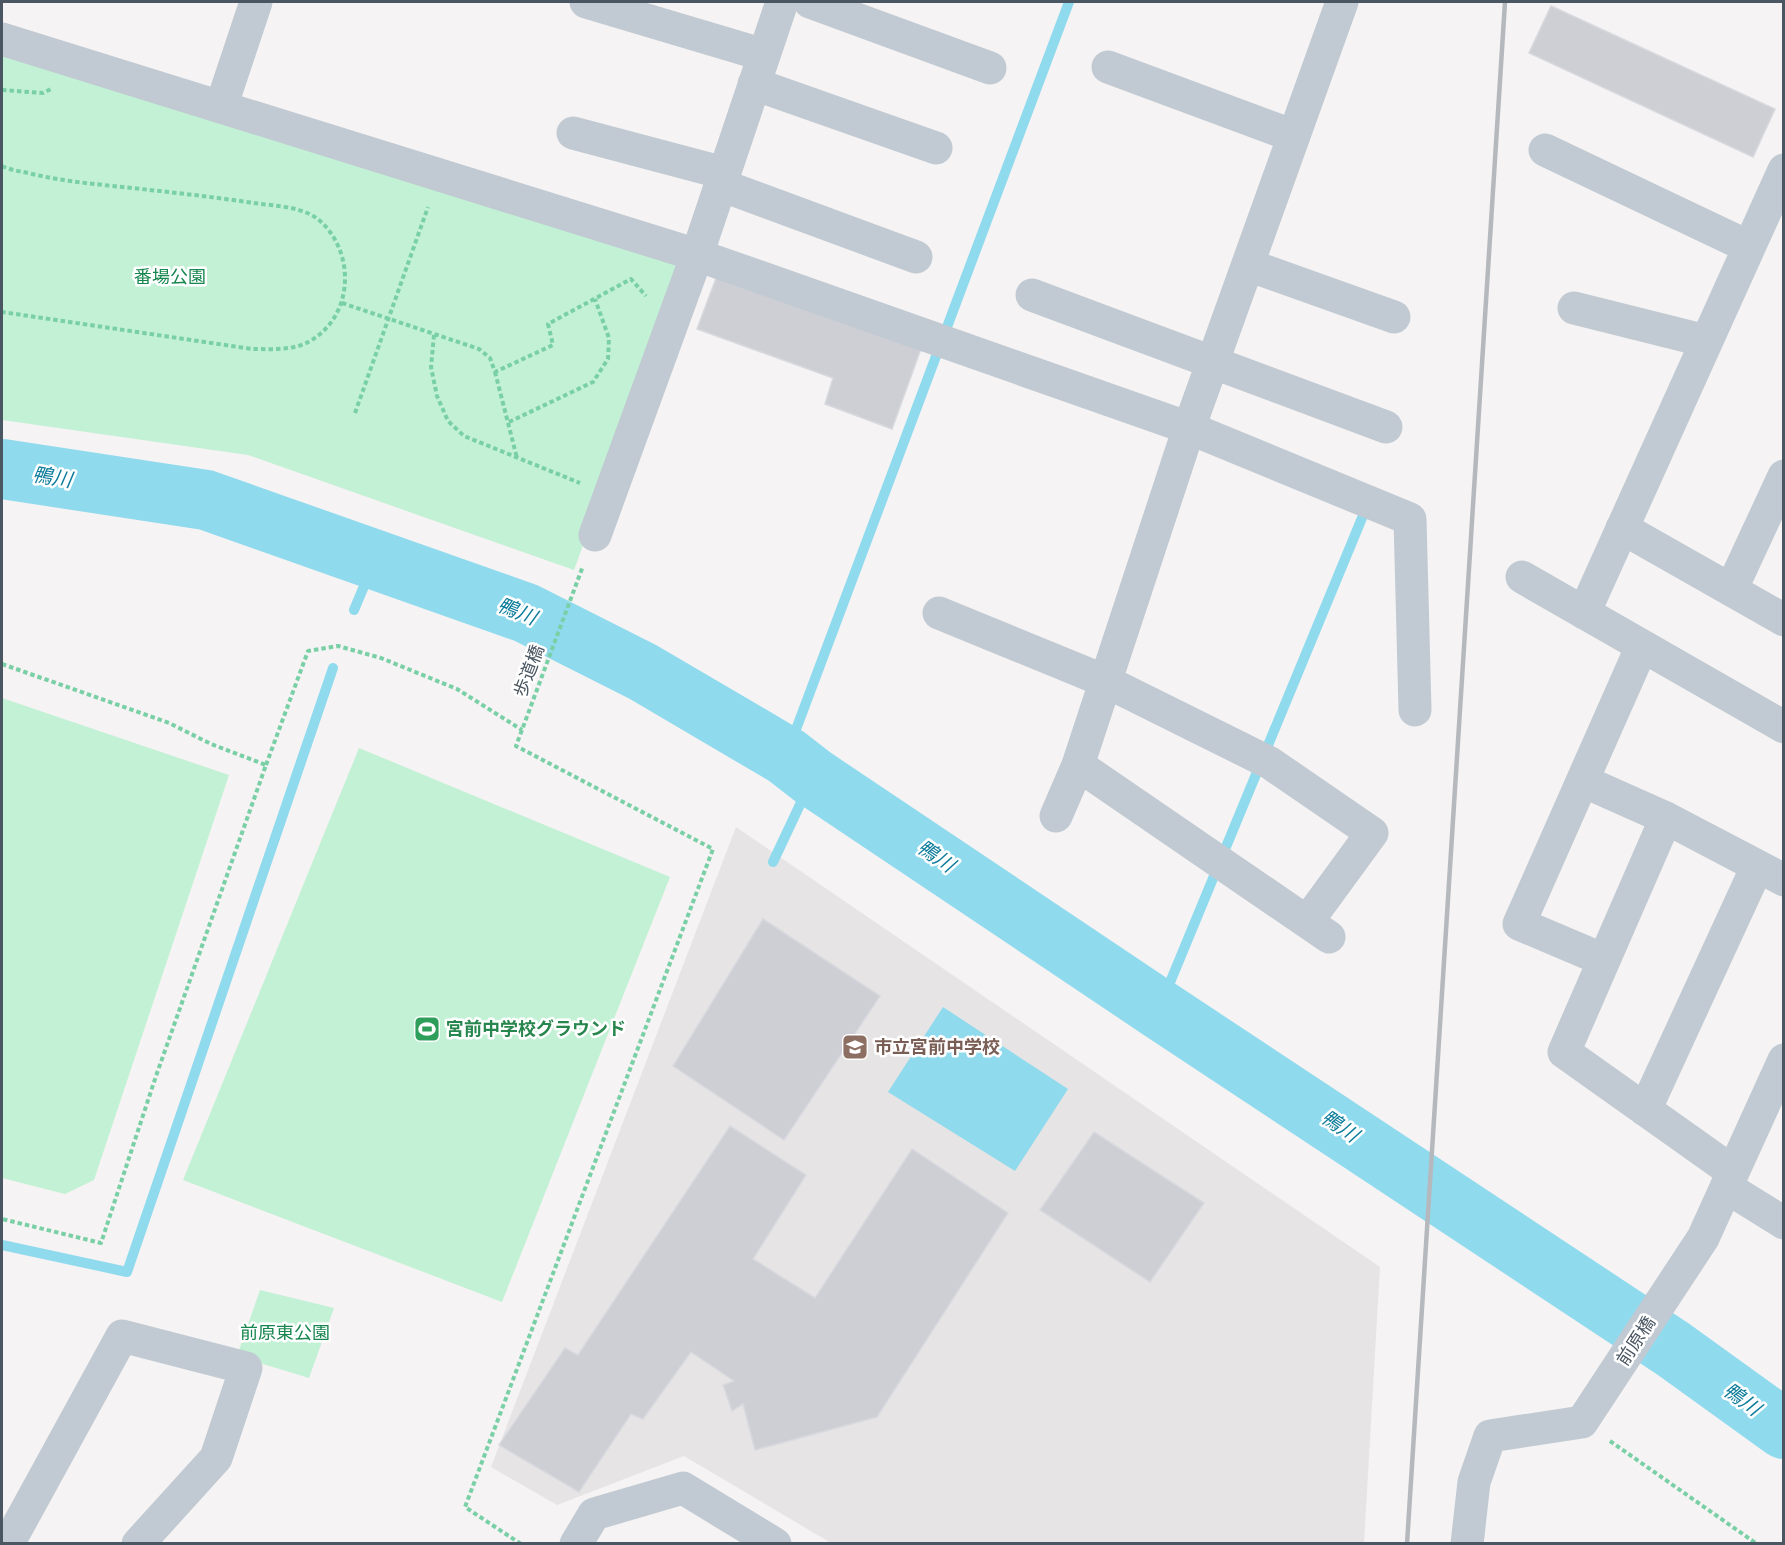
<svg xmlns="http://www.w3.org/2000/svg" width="1785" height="1545" font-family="Signika,'Noto Sans JP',sans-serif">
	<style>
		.education { fill: #e6e4e5 }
		.green { fill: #c3f1d5 }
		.water { fill: #90daee }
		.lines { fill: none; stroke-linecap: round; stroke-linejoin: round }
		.stream { stroke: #90daee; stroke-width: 10 }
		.river { stroke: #90daee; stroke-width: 60 }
		.building { fill: #cdcfd5; stroke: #d7d9de; stroke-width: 1.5 }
		.path { stroke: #7ad0a6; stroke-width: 4; stroke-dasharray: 4.5 3; stroke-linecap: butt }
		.minor { stroke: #c1cad2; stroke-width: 33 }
		.rail { stroke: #b5b8bd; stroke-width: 4.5 }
		.labels { text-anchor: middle; stroke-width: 5; stroke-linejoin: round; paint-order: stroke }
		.park-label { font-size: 18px; fill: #17864f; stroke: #fff }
		.street-label { font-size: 18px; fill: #4a5661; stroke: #fff }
		.leisure-label { font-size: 18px; font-weight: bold; fill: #27864d; stroke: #fff; text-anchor: start }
		.education-label { font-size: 18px; font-weight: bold; fill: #785e54; stroke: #fff; text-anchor: start }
		.water-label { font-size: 20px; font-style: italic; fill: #0c7c9b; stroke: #fff }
	</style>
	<rect width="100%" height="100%" fill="#f5f3f3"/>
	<!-- education -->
	<path class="education" d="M736,827l644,440 -16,276h-533l-147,-87 -127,49 -66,-38z"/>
	<!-- green -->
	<path class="green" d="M2,53l686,206 -114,311 -326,-115 -246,-35z
		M2,698l227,77 -135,405 -29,14 -63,-16z
		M359,748l311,129 -168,425 -319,-122z
		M260,1290l74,18 -25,70 -72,-22z"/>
	<!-- water -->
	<path class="water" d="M943,1007l125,82 -53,82 -127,-79z"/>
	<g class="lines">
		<!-- stream -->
		<path class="stream" d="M354,610l21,-50
			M786,756l283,-754
			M773,862l40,-85
			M1159,1009l203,-491
			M2,1245l125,27 206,-604"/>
		<!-- river -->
		<path class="river" d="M2,469l204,31 320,113 117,59 143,84 27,21 346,232 514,340 111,80"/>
	</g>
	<!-- building -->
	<path class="building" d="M1551,6l224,103 -22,48 -224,-104z
		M718,273l204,73 -30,83 -67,-25 8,-26 -136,-49z
		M763,919l117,77 -96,144 -111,-74z
		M730,1126l76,49 -53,84 62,39 97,-149 96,64 -131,204 -122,33 -12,-46 -11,7 -9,-26 11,-4 -43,-29 -48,67 -12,-5 -52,78 -80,-47 66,-97 13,7z
		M1094,1132l110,71 -54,79 -110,-72z"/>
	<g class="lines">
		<!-- path -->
		<path class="path" d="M2,90l41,3 8,-4
			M2,166c8,4 17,5 26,7 28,7 56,10 85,13 47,5 94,10 141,17 20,3 48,3 65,17 37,32 35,96 -9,121 -17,10 -39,8 -58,8l-250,-37
			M342,303l137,46 11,9 5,14 58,-27 -5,-21 83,-45 15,17
			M434,335l-3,32 6,29 11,25 16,15 116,47
			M495,372l22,86
			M355,413l73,-206
			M509,422l84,-40 15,-23 1,-21 -14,-39
			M2,664l167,59 42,21 55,21 -110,311 -55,167 -99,-24
			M266,765l42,-114 30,-5 43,12 76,31 65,41
			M1610,1441l147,103
			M521,1544l-56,-37 248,-658 -197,-103 67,-180"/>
		<!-- minor -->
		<path class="minor" d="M586,2l178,53
			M810,2l180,66
			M2,39l695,216 492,173 221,91 5,191
			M1108,67l186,69
			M754,84l182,64
			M221,107l35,-105
			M573,133l151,40
			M1545,150l204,97
			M721,185l195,72
			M1248,265l146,52
			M1032,295l354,132
			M1574,308l132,33
			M1622,528l162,92
			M595,535l102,-280 85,-253
			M1522,577l262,150
			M1731,590l53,-114
			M939,613l166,68 165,82 102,70 -65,89
			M1584,613l200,-443
			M1078,765l251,172
			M1583,781l83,37
			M1056,816l22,-51 111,-337 153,-426
			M1604,960l-85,-36 123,-278
			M1645,1110l112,-243
			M1733,1172l-169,-120 102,-234 118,62
			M1726,1187l58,36
			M8,1544l114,-208 124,32 -30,90 -78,86
			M576,1544l18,-30 89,-26 92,56
			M1467,1544l7,-62 16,-46 92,-14 121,-184 81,-178"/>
		<!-- rail -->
		<path class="rail" d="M1407,1544l98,-1542"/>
	</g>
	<!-- icons -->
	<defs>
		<symbol id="stadium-square" viewBox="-11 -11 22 22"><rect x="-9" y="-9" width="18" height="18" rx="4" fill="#2e9e5b" stroke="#fff"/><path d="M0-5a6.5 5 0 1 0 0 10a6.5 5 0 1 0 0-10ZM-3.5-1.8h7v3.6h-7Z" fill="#fff"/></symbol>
		<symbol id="school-square" viewBox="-11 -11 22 22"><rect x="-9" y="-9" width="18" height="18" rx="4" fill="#8d6e63" stroke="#fff"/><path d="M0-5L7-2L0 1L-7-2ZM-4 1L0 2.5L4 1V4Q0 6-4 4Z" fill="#fff"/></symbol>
	</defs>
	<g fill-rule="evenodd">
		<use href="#stadium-square" x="412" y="1014" width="30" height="30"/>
		<use href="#school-square" x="840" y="1032" width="30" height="30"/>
	</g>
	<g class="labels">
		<!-- park labels -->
		<g class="park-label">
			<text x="170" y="283">番場公園</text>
			<text x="285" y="1339">前原東公園</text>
		</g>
		<!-- street labels -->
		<g class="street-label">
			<text transform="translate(529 671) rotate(-69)" y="6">歩道橋</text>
			<text transform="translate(1636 1341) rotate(-57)" y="6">前原橋</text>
		</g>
		<!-- leisure labels -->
		<g class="leisure-label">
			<text x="446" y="1035">宮前中学校グラウンド</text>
		</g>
		<!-- education labels -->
		<g class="education-label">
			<text x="874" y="1053">市立宮前中学校</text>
		</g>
		<!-- water labels -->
		<g class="water-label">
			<text transform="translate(52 477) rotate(9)" y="7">鴨川</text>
			<text transform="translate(517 611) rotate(22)" y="7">鴨川</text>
			<text transform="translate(936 856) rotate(34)" y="7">鴨川</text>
			<text transform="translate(1340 1126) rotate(34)" y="7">鴨川</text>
			<text transform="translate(1742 1399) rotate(36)" y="7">鴨川</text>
		</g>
	</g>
	<!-- border -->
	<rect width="1785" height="1545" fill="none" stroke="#4a5661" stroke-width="6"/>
</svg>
